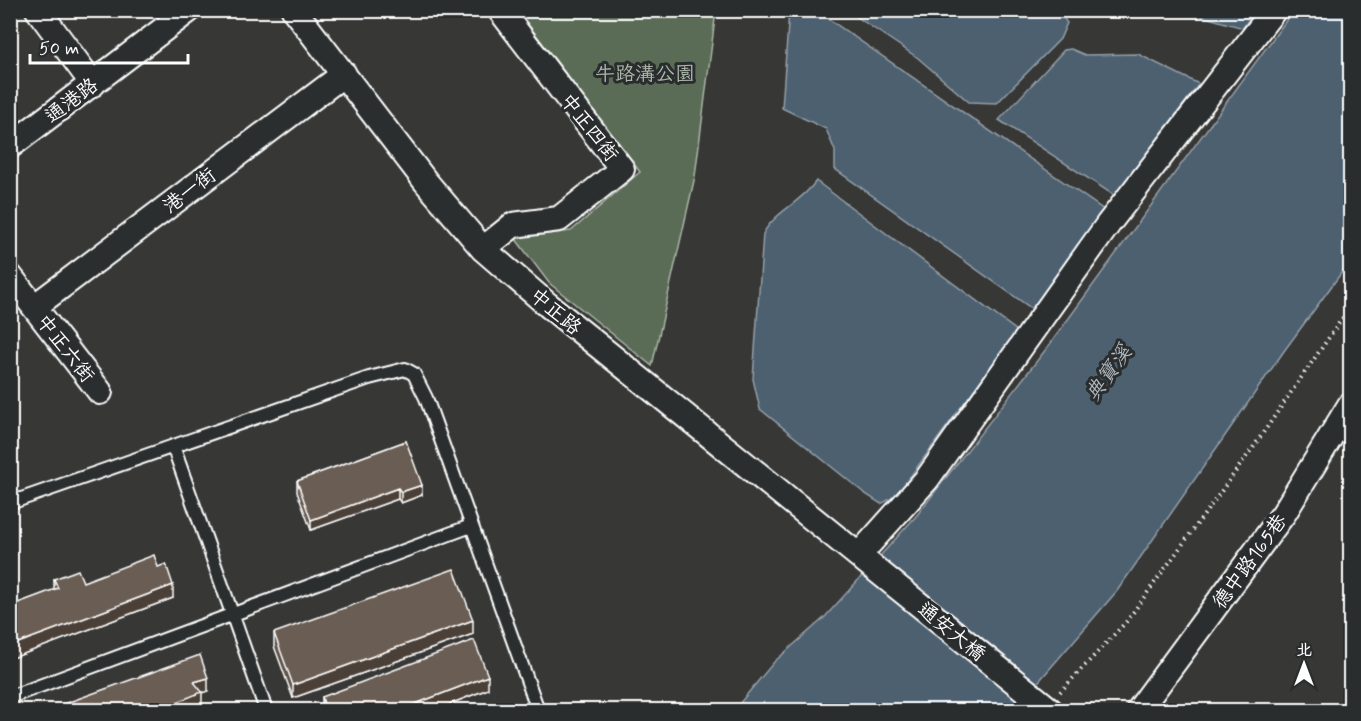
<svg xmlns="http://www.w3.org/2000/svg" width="1361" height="721" font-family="Mynerve,'LXGW WenKai TC',sans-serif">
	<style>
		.green { fill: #5a6c56; stroke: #acb6aa; stroke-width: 1.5 }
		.water { fill: #4d606f; stroke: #94a0a9; stroke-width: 1.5 }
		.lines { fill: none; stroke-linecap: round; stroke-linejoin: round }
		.lane-casing { stroke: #fff; stroke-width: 16 }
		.street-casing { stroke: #fff; stroke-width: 28 }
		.path { stroke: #fff; stroke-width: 4; stroke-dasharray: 1.5 4.5; stroke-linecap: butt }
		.lane { stroke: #2a2d2e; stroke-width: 12 }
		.street { stroke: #2a2d2e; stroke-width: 24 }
		.wall { fill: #5c5047; stroke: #fff; stroke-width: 1.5 }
		.shaded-wall { fill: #4b4139; stroke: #fff; stroke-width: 1.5 }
		.building { fill: #6b5d52; stroke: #fff; stroke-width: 1.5 }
		.labels { text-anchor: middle; stroke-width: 6; stroke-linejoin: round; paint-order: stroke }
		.park-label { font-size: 20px; fill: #acb6aa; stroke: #2a2d2e }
		.street-label { font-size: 20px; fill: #fff; stroke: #2a2d2e }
		.water-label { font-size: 21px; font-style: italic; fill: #afb7be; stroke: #2a2d2e }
	</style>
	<rect width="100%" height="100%" fill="#373735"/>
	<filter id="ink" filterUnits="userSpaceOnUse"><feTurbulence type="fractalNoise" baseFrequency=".0167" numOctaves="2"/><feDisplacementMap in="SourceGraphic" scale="12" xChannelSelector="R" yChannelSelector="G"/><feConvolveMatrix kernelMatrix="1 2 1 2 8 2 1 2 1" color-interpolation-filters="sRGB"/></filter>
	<g filter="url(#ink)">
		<!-- green -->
		<path class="green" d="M518,11h198l-21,165 -43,190 -103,-83 -34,-45 56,-7 69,-59z"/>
		<!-- water -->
		<path class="water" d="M789,11h28l287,199 -69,101 -200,-142v-18l-9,-22 -44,-21z
			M848,11h211l8,12 -7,16 -63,64 -28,-1 -51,-44z
			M1184,11l70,-1v1l-11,17z
			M1293,11h57v250l-66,90 -167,240 -103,119h-280l40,-48 50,-44 93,-103 133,-171z
			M1071,49l14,6 53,-1 61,30 -84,112 -116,-76 65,-70z
			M816,181l201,150 -121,165 -15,8 -17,-11 -104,-84 -7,-30 10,-145c12,-23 38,-31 53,-53z"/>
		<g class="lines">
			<defs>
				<path id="lane" d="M173,446l93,264
					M10,503l359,-125 36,-9 9,5 12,24 112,312
					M10,697l461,-171"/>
				<path id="street" d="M38,10l55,74
					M294,10l132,172 57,67 65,56 502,405
					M10,146l179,-136
					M483,249l30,-24 46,-6 63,-50 -122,-159
					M10,276l90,116
					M34,307l310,-233
					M859,555l68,-76 182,-256 165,-213
					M1139,710l145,-197 66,-108"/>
			</defs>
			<!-- lane casing -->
			<use href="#lane" class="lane-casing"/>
			<!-- street casing -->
			<use href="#street" class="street-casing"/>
			<!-- path -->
			<path class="path" d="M1060,692l66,-70 126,-173 98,-142
				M1169,710l5,-7"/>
			<!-- lane -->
			<use href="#lane" class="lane"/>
			<!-- street -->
			<use href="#street" class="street"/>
		</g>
		<!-- wall -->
		<path class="wall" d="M406,441l16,54 -21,8 -3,-4 -87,31 -14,-38v-11z
			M158,567l15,31 -163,61v-53l44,-16v-11l29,3z
			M274,633l199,1 -180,64 -19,-52z
			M488,689l-56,22h-110v-14z"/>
		<!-- shaded-wall -->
		<path class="shaded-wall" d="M422,485v10l-21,8v-11z
			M398,488v11l-87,31v-10z
			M173,585v13l-163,61v-13z
			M473,620v14l-180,64v-13z
			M488,676v13l-56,22h-35z
			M208,678v13l-6,2v12l-13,6h-34l39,-29z"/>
		<!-- building -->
		<path class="building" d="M406,441l16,44 -21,7 -3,-4 -87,32 -14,-39z
			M154,555l4,12 8,-3 7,21 -163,61v-40l48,-18 -4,-9 24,-9 5,12z
			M454,569l19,51 -180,65 -19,-52z
			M474,640l14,36 -91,35h-71l-4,-14z
			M200,655l8,23 -14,4 8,10 -47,19h-111z"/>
	</g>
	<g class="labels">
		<!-- park labels -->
		<g class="park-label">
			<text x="645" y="80">牛路溝公園</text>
		</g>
		<!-- street labels -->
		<g class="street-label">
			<text transform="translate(71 100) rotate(-37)" y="7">通港路</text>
			<text transform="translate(590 127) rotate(52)" y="7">中正四街</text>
			<text transform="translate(189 190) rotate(-37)" y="7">港一街</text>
			<text transform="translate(556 311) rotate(40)" y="7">中正路</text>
			<text transform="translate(66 348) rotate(52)" y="7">中正六街</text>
			<text transform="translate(1249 561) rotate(-54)" y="7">德中路165巷</text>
			<text transform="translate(952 631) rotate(39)" y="7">通安大橋</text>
		</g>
		<!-- water labels -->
		<g class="water-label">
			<text transform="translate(1108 373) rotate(-54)" y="7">典寶溪</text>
		</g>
	</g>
	<!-- margin -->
	<rect width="1361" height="721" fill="none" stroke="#2a2d2e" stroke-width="36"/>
	<rect x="18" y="18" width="1325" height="685" fill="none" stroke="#fff" stroke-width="2" filter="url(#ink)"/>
	<!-- north arrow -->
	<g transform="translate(1304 664)" stroke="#2a2d2e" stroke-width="4.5" paint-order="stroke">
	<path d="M0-4.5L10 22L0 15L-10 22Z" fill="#ffffff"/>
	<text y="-9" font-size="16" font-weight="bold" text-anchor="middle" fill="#ffffff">北</text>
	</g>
	<!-- scale -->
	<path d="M30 54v9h158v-9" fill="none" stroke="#ffffff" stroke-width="3"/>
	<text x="39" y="54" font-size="18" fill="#ffffff" stroke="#2a2d2e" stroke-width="4.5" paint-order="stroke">50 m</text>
</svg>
